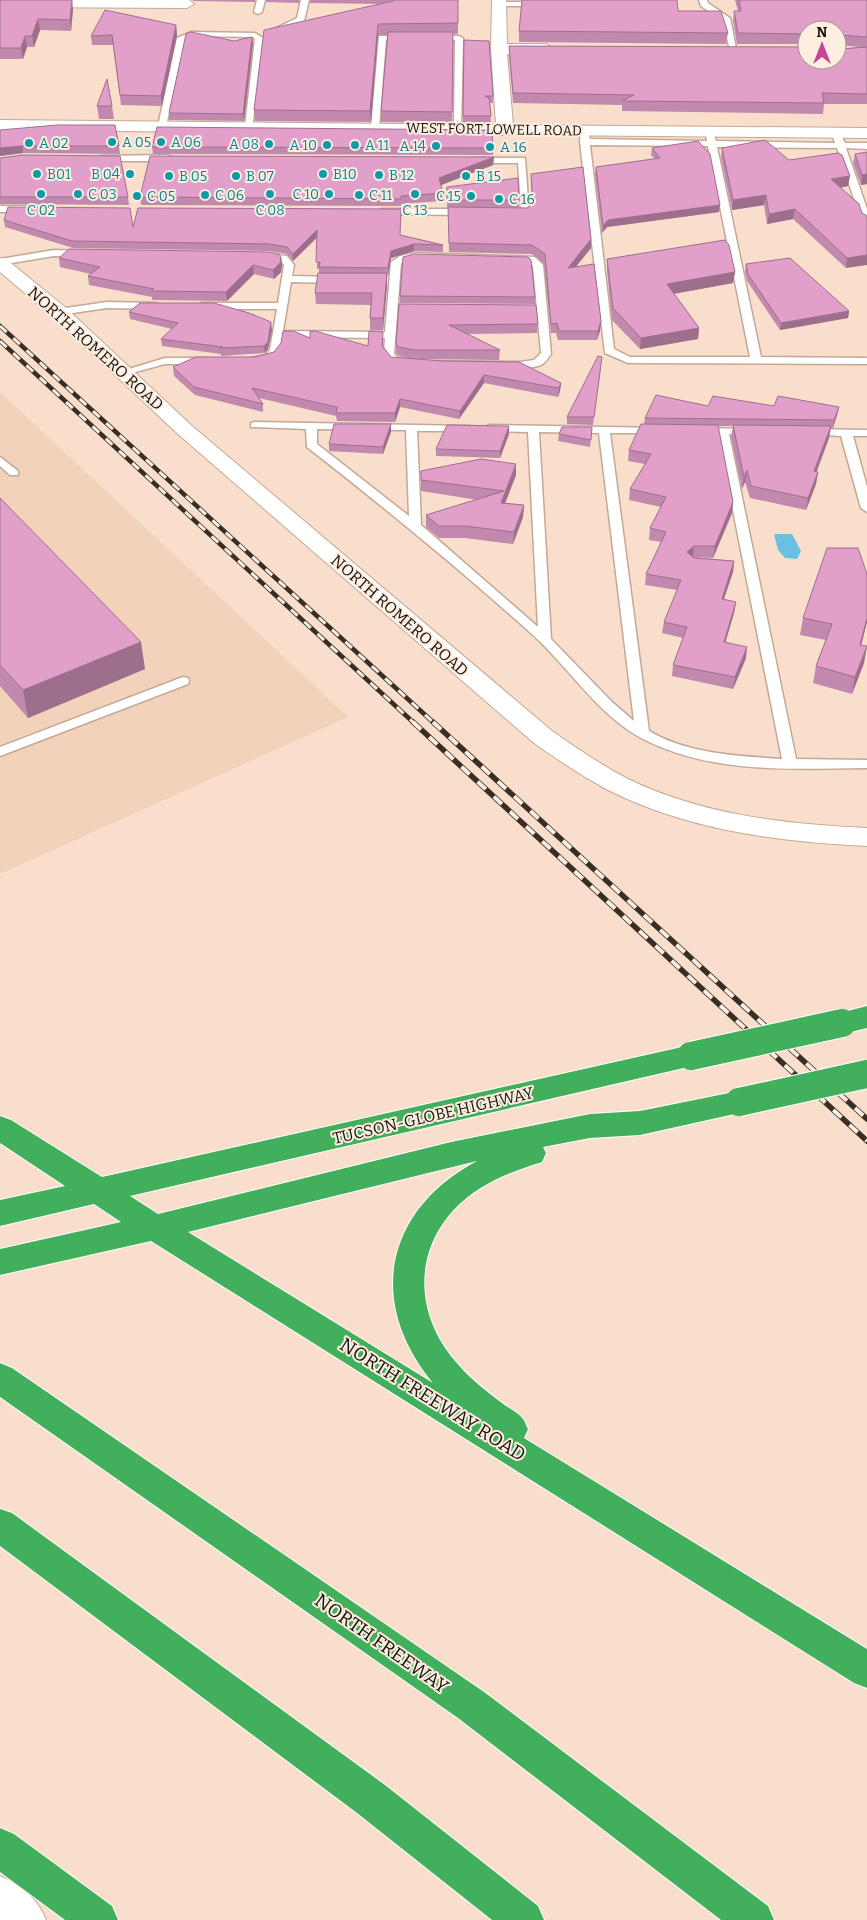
<svg xmlns="http://www.w3.org/2000/svg" width="867" height="1920" font-family="Bitter,serif">
	<style>
		.built { fill: #f2d2ba }
		.water { fill: #6ac0e3 }
		.lines { fill: none; stroke-linecap: round; stroke-linejoin: round }
		.lane-casing { stroke: #c2a997; stroke-width: 3 }
		.street-casing { stroke: #c2a997; stroke-width: 2 }
		.secondary-casing { stroke: #c2a997; stroke-width: 2 }
		.highway-casing { stroke: #fff; stroke-width: 2 }
		.lane { fill: #fff; fill-rule: evenodd }
		.street { fill: #fff; fill-rule: evenodd }
		.secondary { fill: #fff; fill-rule: evenodd }
		.highway { fill: #41af5b; fill-rule: evenodd }
		.rail-far1-casing { stroke: #392e25; stroke-width: 4.5 }
		.rail-casing { stroke: #392e25; stroke-width: 5.5 }
		.rail-far1 { stroke: #fdeee2; stroke-width: 3; stroke-dasharray: 9; stroke-linecap: butt }
		.rail { stroke: #fdeee2; stroke-width: 4; stroke-dasharray: 11; stroke-linecap: butt }
		.highway-bridge-casing { stroke: #fff; stroke-width: 30; stroke-linecap: butt }
		.highway-bridge { stroke: #41af5b; stroke-width: 28 }
		.wall { fill: #c289ae }
		.shaded-wall { fill: #9e6f8d }
		.building { fill: #e29fca; stroke: #9e6f8d }
		.culture-dot { fill: #0f9aa8; stroke: #fdeee2; stroke-width: 2 }
		.labels { text-anchor: middle; stroke-width: 4; stroke-linejoin: round; paint-order: stroke }
		.far-street-label { font-size: 14px; fill: #1b120b; stroke: #fdeee2 }
		.far-culture-label { font-size: 14px; fill: #0d838f; stroke: #fdeee2; text-anchor: start }
		.street-label { font-size: 16px; fill: #1b120b; stroke: #fdeee2 }
		.near-street-label { font-size: 19px; fill: #1b120b; stroke: #fdeee2 }
	</style>
	<rect width="100%" height="100%" fill="#f8decb"/>
	<!-- built -->
	<path class="built" d="M0,392l348,325 -348,157z"/>
	<!-- water -->
	<path class="water" d="M774,534h18l9,17 -4,8 -12,-1 -7,-8z"/>
	<g class="lines">
		<defs>
			<path id="lane" d="M257,0h8l-3,12 -4,2 -4,-2z
				M301,0h8l-5,21 -24,12h-6v-4l23,-11z
				M699,0h8l1,3 22,15 7,35 -7,-2 -7,-30 -22,-15z
				M499,2h42l4,2 -4,2h-45l-1,-2z
				M191,32l64,1 8,5 -11,91 -7,-2 10,-88 -2,-2 -61,-1 -7,3 -19,87 -4,3 -4,-3 19,-88z
				M379,36h28l4,2 -4,2h-21l-7,88 -4,3 -4,-3z
				M430,36h29l4,2 -2,93 -7,-2 1,-89h-25z
				M581,128h6l3,11 117,2 -1,-7 4,-3 4,3 2,7 119,2 -2,-6 5,-3 3,1 4,8h22v6l-21,-1 21,61v17l-5,-3 -25,-75 -120,-1 44,210 106,1v6l-239,-1 -23,-10 -25,-211zM590,145l118,1 42,211h-120l-16,-8z
				M101,156l67,-1 5,3 -5,3h-70v-4z
				M471,158h54l4,56 -18,1 -5,-3 5,-3h10l-3,-46h-44l-5,-3z
				M0,206h26l5,3 -5,3h-26z
				M381,209h87l5,3 -5,3 -90,-1 -2,-2z
				M54,250l31,1 5,3 -5,3 -31,-1 -54,9v-6z
				M261,253l26,3 7,9 -2,11 44,1 5,3 -5,3 -45,-1 -8,49 102,1 6,-70 9,-6 14,-3 121,4 8,8 8,89c-2,3 -6,9 -10,11 -12,7 -132,3 -150,-2l-7,-9 1,-16 -103,-1 -2,13 -6,9 -23,3v-4l15,-3 4,-5 7,-41h-76l-5,-3 5,-3h77l6,-38 -3,-4 -23,-3v-4zM414,259l115,3 4,4 8,87 -7,7 -14,2 -106,-1 -16,-3 -4,-4 7,-91z
				M107,302l49,1 5,3 -5,3 -49,-1 -48,7 -5,-3 5,-3z
				M165,358h42l5,3 -5,3h-42l-41,11 -5,-3z
				M255,422l215,4v4l-4,1h-49l4,94 117,102 -10,-195 -39,-1 -6,-3 6,-3 173,3 2,2 -6,3h-48l39,298c39,23 89,25 133,28l-64,-325h-19l-6,-3 6,-3 58,1 2,2 -6,3h-24l67,325 71,1v8c-72,1 -153,6 -220,-27 -46,-22 -76,-71 -113,-105 -73,-66 -149,-128 -227,-189l-1,-18 -55,-2v-4zM317,429l89,1 3,86 -92,-72zM539,432l60,1 35,288 -22,-19 -61,-63z
				M811,429l56,1v6h-14l14,51v25l-6,-4 -20,-72 -34,-2 -2,-2z
				M0,457l18,14v4h-8l-10,-9z
				M183,677l5,1 1,3 -1,3 -188,72v-9z"/>
			<path id="street" d="M0,0h189l5,4 -7,4 -187,-1z
				M492,0h14l1,44h39l8,5 -8,5h-39l6,71 354,3v10l-867,-8v-10l496,5 -5,-76z
				M0,258l6,1 60,49 126,118 360,305c24,17 48,33 74,47 75,37 158,46 241,50v18c-89,-4 -179,-16 -259,-56 -26,-14 -50,-30 -74,-47l-356,-309 -126,-118 -52,-44z"/>
			<path id="secondary" d="M0,1876c21,9 38,23 46,44h-46z"/>
			<path id="highway" d="M867,1006v22l-25,6 -10,-3 -4,-8 4,-8z
				M691,1045l10,3 4,8 -4,8 -571,132 28,18 293,-72 139,-28 50,-3 99,-20 10,3 5,8 -5,8 -10,3 -99,22 -50,3 -47,9 3,6 -4,9c-22,7 -43,14 -63,27 -64,41 -72,117 -23,173 13,16 30,29 46,41 6,5 16,9 21,16 2,2 3,7 5,10l-4,9 343,211v39l-13,-5 -703,-442 -151,34v-26l121,-27 -27,-18 -94,22v-26l65,-14 -65,-43v-27l11,4 91,57zM477,1161c-92,49 -111,141 -44,222l-245,-151z
				M0,1363l12,5 472,324 284,214 6,14h-53l-263,-202 -458,-321z
				M0,1509l12,4 373,272 153,121 6,14h-52l-135,-107 -357,-267z
				M0,1828l14,6 98,72 6,14h-53l-65,-48z"/>
		</defs>
		<!-- lane casing -->
		<use href="#lane" class="lane-casing"/>
		<!-- street casing -->
		<use href="#street" class="street-casing"/>
		<!-- secondary casing -->
		<use href="#secondary" class="secondary-casing"/>
		<!-- highway casing -->
		<use href="#highway" class="highway-casing"/>
		<!-- lane -->
		<use href="#lane" class="lane"/>
		<!-- street -->
		<use href="#street" class="street"/>
		<!-- secondary -->
		<use href="#secondary" class="secondary"/>
		<!-- highway -->
		<use href="#highway" class="highway"/>
		<defs>
			<path id="rail-far1" d="M0,326l434,397
				M0,341l414,382"/>
			<path id="rail" d="M413,722l454,419
				M433,722l434,397"/>
		</defs>
		<!-- rail-far1 casing -->
		<use href="#rail-far1" class="rail-far1-casing"/>
		<!-- rail casing -->
		<use href="#rail" class="rail-casing"/>
		<!-- rail-far1 -->
		<use href="#rail-far1" class="rail-far1"/>
		<!-- rail -->
		<use href="#rail" class="rail"/>
		<defs>
			<path id="highway-bridge" d="M691,1056l151,-33
				M739,1102l128,-28"/>
		</defs>
		<!-- highway-bridge casing -->
		<use href="#highway-bridge" class="highway-bridge-casing"/>
		<!-- highway-bridge -->
		<use href="#highway-bridge" class="highway-bridge"/>
	</g>
	<!-- wall -->
	<path class="wall" d="M0,0l73,9 -2,22 -31,-1 -6,17h-7l-4,12h-23z
		M192,0h63v2l-61,-1z
		M266,0h33v3l-33,-1z
		M310,0h148v34h-5l-1,89 -71,-1v-11l6,-76h-9l-7,87 -116,-1 -1,-11 128,-106 -72,-1z
		M735,0h132v104h-43l-1,10 -201,-3v-6l-109,-2 -4,-47v-10l330,3 22,-2 -24,-2 -30,-15v14h-70l-4,-23 1,-10h4z
		M678,11l50,22 -2,11 -207,-2v-11z
		M176,25l1,10 -15,71 -41,-1 -8,-60h-21l-1,-9z
		M464,40l29,56v7h-3l1,20h-28z
		M234,41l19,2 -9,78 -75,-1v-7z
		M97,106h15l2,13h-15z
		M0,130l119,16 1,8 -97,-1 -23,3z
		M152,147l341,1v7l-340,-1z
		M652,148l67,64 -112,15 -5,6 -7,-59 1,-7 59,-8 -4,-4z
		M722,148l67,12 59,26 -8,2 19,16 -13,64 -53,-49 -26,5 -3,-19 -32,5 -11,-52z
		M867,152v32l-6,1 -8,-22 2,-9z
		M494,157l-1,8 -53,20 3,8 -1,8 -41,3v2l-260,-1 -1,-8z
		M0,158l128,39 1,8 -129,-1z
		M531,174l60,74 -15,19 25,54 -1,10 -3,9h-39l-2,-7h-5l-7,-69 -12,-10 -83,-2 -1,-45 79,1 5,-4 -1,-21z
		M447,187l72,13v7h-72z
		M4,220l129,7 268,8 42,10v7l-29,-1 -23,7 -3,17h-1v10l-4,45h-13v-12l1,-13 -55,-1 -1,-11 4,-20v-4h-2v-31l-24,23 -6,-7 -17,-3 -197,-3 -68,-21z
		M281,257l1,8 -1,7 -7,7 -20,-5 -27,27 -75,-1v-3l-63,-12 -1,-9 3,-2 -31,-7 -1,-9z
		M607,259l128,13 -2,11 -59,11 25,34 -1,11 -58,10 -28,-29 -5,-49z
		M746,264l103,47 -1,7 -68,12 -33,-49 -2,-9z
		M400,296l135,1v7l-135,-1z
		M399,304l139,20 -1,9 -70,1 33,16 -1,10 -78,-1 140,24 -1,8 -2,6 -74,-14 -25,36 -59,-12 -5,15 -58,-1 -1,-5 -77,-18 4,6v8l-68,-17 -21,-19 -1,-9 82,-10 19,-5 36,-14 58,8 15,-6v6l8,11 18,1 -10,-2 -3,-3v-9z
		M129,312l143,18 -4,19 -3,4 -44,3v-2l-59,-8 -1,-7 11,-10 -42,-10z
		M601,365l-8,60 -26,-1v-7z
		M708,406l131,1 -2,8 -4,13h-2l-2,10 -12,33 1,1 -2,12 -10,26 -56,-12 -5,-16 -3,7 -11,-52 2,-11h-15l15,76 -1,11 -19,45 -20,-1 41,4 -1,11 -9,27 12,3 -2,11 -9,30 21,15 -13,31 -61,-13 1,-11 10,-27 -21,-5 2,-11 13,-32 -32,-5 1,-11 15,-32 -12,-2 1,-12 11,-21 -32,-7 1,-11 15,-25 -17,-3 1,-11 15,-26 1,-6z
		M391,424v8l-8,22 -54,-3v-7z
		M592,427l-2,20 -32,-6 1,-7z
		M509,434l-9,24 -64,-2v-7z
		M421,471l95,4 -11,28 19,2 -1,12 -10,27 -48,-6h-26l-13,-11v-12l52,-15 -57,-9z
		M0,498l145,171 -117,49 -28,-32z
		M867,574v48l-6,23 3,18 -12,31 -39,-11 3,-17 10,-26 -26,-5 3,-17z"/>
	<!-- shaded-wall -->
	<path class="shaded-wall" d="M72,0l1,9 -2,22 -1,-11z
		M38,19l2,11 -6,17 -2,-11z
		M378,24v11l-7,87 -1,-11z
		M176,25l1,10 -15,71 -1,-10z
		M25,36l2,11 -4,12 -2,-11z
		M252,37l1,6 -9,78 -1,-7z
		M22,146l1,7 -23,3v-8z
		M494,157l-1,8 -54,21v-8z
		M867,174v10l-6,1 1,-10z
		M850,176l-2,10 -19,3 2,-10z
		M766,195l-2,10 -32,5 1,-10z
		M720,205l-1,7 -112,15 -5,6 1,-7 5,-6z
		M795,209l-2,10 -26,5 2,-10z
		M317,230v7l-24,24v-7z
		M591,239v9l-24,29 1,-9z
		M414,244v7l-23,7 -3,17v-7l3,-17z
		M867,255v10l-21,3 1,-10z
		M281,257l1,8 -1,7 -7,7 -1,-9z
		M253,265l1,9 -27,27 -1,-9z
		M735,272l-2,11 -67,12 1,-11z
		M387,273v12l-4,45v-12z
		M849,311l-1,7 -68,12 1,-7z
		M601,321l-1,10 -3,9 1,-9z
		M271,322l1,8 -4,19 -3,4 -1,-7z
		M699,328l-1,11 -58,10 1,-11z
		M484,375v8l-25,36 1,-8z
		M561,383l-1,8 -2,6 1,-9z
		M400,399v8l-5,15v-9z
		M839,407l-2,8 -4,13 1,-8z
		M391,424v8l-8,22v-7z
		M509,426v8l-9,24v-7z
		M831,426l-2,12 -17,45 2,-12z
		M516,464v11l-15,39v-11z
		M747,470l-2,12 -3,7 2,-12z
		M818,472l-2,12 -10,26 2,-12z
		M733,502l-1,11 -19,45 2,-12z
		M524,505l-1,12 -10,27 1,-12z
		M694,546l-1,11 -6,-5z
		M734,561l-1,11 -13,38 2,-11z
		M736,602l-2,11 -12,41 2,-12z
		M867,618v4l-10,40 3,-17z
		M141,642l4,27 -117,49 -5,-28z
		M867,646l-3,17 -12,31 3,-17z
		M747,647l-1,11 -13,31 2,-12z"/>
	<!-- building -->
	<path class="building" d="M0,0h72l-2,20 -32,-1 -6,17h-7l-4,12h-21z
		M393,0h65v23l-80,1 -8,87 -116,-1 10,-80 129,-29z
		M522,0h155l1,11h43l7,22 -209,-2z
		M739,0h128v37l-28,-2 -2,10v-15h-30v4l-69,-1 -4,-22h7z
		M105,10l71,15 -15,71 -41,-1 -8,-60 -21,1z
		M191,32l43,9 18,-4 -9,77 -74,-1 17,-79z
		M388,32h65l-1,80 -71,-1z
		M464,40l25,1 4,55h-8l4,2 2,18h-28z
		M509,46l298,1v13h30v-13l2,2 28,-2v47l-45,-1 2,10 -202,-2 12,-6 -121,-2z
		M107,79l5,27h-15z
		M57,125h58l4,21h-97l-22,2v-18z
		M157,127l335,3 1,18 -341,-1z
		M765,140l24,20 49,-7 4,2 8,21 -19,3 28,25 3,9 5,3v39l-20,3 -52,-49 -26,5 -3,-19 -33,5 -11,-52z
		M698,141l12,13 10,51 -112,15 -5,6 -7,-59 64,-9 -8,-10z
		M867,152v22l-5,1 -7,-21z
		M22,155l98,1 8,41h-128v-39z
		M150,156l344,1 -55,21 4,15 -42,3v3l-261,-2z
		M583,167l8,72 -23,29 26,-4 7,57 -3,10h-39l-2,-8 -6,1 -6,-70 -13,-9 -83,-2 -1,-36 79,1 6,-5 -2,-29z
		M518,178l1,22h-72v-13z
		M8,207l122,1 3,19 5,-19 263,1 -1,26 43,10 -29,-1 -23,7 -3,17 -69,-1 1,-5h-4l1,-32 -24,24 -6,-7 -17,-3 -198,-3 -68,-21z
		M725,240l4,5 6,27 -68,12 32,44 -58,10 -28,-30 -6,-49z
		M69,249l200,3 10,2 2,3 -1,6 -7,7 -20,-5 -27,27 -75,-1 3,-2 -66,-13 12,-9 -41,-9z
		M414,254l114,3 3,3 4,37 -135,-1 3,-39z
		M790,258l59,53 -68,12 -33,-49 -2,-10z
		M318,273h69l-4,45h-13l2,-25h-57z
		M140,303h74l35,10 22,9 -3,20 -4,4 -44,2 3,-1 -62,-8 17,-16 -49,-11z
		M399,304l137,1 2,19 -89,1 51,25h-86l-15,-3 -3,-3z
		M283,331h10l17,7v-7h5l53,15 1,-15 14,1 -1,14 9,11 52,4 76,1 42,21 -2,5 -75,-13 -24,36 -60,-12 -5,14h-59l1,-6 -85,-19 11,16 -69,-17 -21,-20 23,-10h59l19,-5 7,-9z
		M598,356l4,1 -8,60h-27z
		M656,395l52,11 5,-10 61,10 4,-10 61,11 -5,13 -189,-2z
		M334,424h57l-8,23 -54,-3z
		M641,424l77,1 15,77 -18,44h-21l-7,6 7,6 40,3 -12,38 14,3 -12,40 23,5 -12,30 -62,-12 14,-38 -23,-5 17,-42 -35,-6 20,-42 -16,-4 16,-31 -36,-8 21,-35 -22,-4z
		M447,425l62,1 -9,25 -64,-2z
		M733,425l98,1 -17,45 4,1 -10,26 -57,-12 -4,-16 -3,7z
		M562,427h30l-1,13 -32,-6z
		M481,459l35,5 -15,39 23,2 -10,27 -49,-6h-26l-13,-11 78,-24 -83,-11v-9z
		M0,498l141,144 -118,48 -23,-25z
		M827,548h31l9,26v44l-7,27 7,1 -12,31 -39,-11 16,-42 -29,-6z"/>
	<!-- markers -->
	<g class="culture-dot">
		<circle cx="112" cy="142" r="5"/>
		<circle cx="161" cy="142" r="5"/>
		<circle cx="29" cy="143" r="5"/>
		<circle cx="269" cy="144" r="5"/>
		<circle cx="327" cy="145" r="5"/>
		<circle cx="355" cy="145" r="5"/>
		<circle cx="436" cy="146" r="5"/>
		<circle cx="490" cy="147" r="5"/>
		<circle cx="37" cy="174" r="5"/>
		<circle cx="130" cy="174" r="5"/>
		<circle cx="323" cy="174" r="5"/>
		<circle cx="379" cy="175" r="5"/>
		<circle cx="169" cy="176" r="5"/>
		<circle cx="236" cy="176" r="5"/>
		<circle cx="466" cy="176" r="5"/>
		<circle cx="41" cy="194" r="5"/>
		<circle cx="78" cy="194" r="5"/>
		<circle cx="270" cy="194" r="5"/>
		<circle cx="329" cy="194" r="5"/>
		<circle cx="415" cy="194" r="5"/>
		<circle cx="205" cy="195" r="5"/>
		<circle cx="359" cy="195" r="5"/>
		<circle cx="137" cy="196" r="5"/>
		<circle cx="471" cy="196" r="5"/>
		<circle cx="499" cy="199" r="5"/>
	</g>
	<g class="labels">
		<!-- far-street labels -->
		<g class="far-street-label">
			<text transform="translate(494 129) rotate(1)" y="5">WEST FORT LOWELL ROAD</text>
		</g>
		<!-- far-culture labels -->
		<g class="far-culture-label">
			<text x="122" y="147">A 05</text>
			<text x="171" y="147">A 06</text>
			<text x="39" y="148">A 02</text>
			<text x="259" y="149" text-anchor="end">A 08</text>
			<text x="317" y="150" text-anchor="end">A 10</text>
			<text x="365" y="150">A 11</text>
			<text x="426" y="151" text-anchor="end">A 14</text>
			<text x="500" y="152">A 16</text>
			<text x="47" y="179">B01</text>
			<text x="120" y="179" text-anchor="end">B 04</text>
			<text x="333" y="179">B10</text>
			<text x="389" y="180">B 12</text>
			<text x="179" y="181">B 05</text>
			<text x="246" y="181">B 07</text>
			<text x="476" y="181">B 15</text>
			<text x="88" y="199">C 03</text>
			<text x="319" y="199" text-anchor="end">C 10</text>
			<text x="215" y="200">C 06</text>
			<text x="369" y="200">C 11</text>
			<text x="147" y="201">C 05</text>
			<text x="461" y="201" text-anchor="end">C 15</text>
			<text x="509" y="204">C 16</text>
			<text x="41" y="215" text-anchor="middle">C 02</text>
			<text x="270" y="215" text-anchor="middle">C 08</text>
			<text x="415" y="215" text-anchor="middle">C 13</text>
		</g>
		<!-- street labels -->
		<g class="street-label">
			<text transform="translate(96 348) rotate(42)" y="6">NORTH ROMERO ROAD</text>
			<text transform="translate(400 615) rotate(41)" y="6">NORTH ROMERO ROAD</text>
			<text transform="translate(433 1115) rotate(-13)" y="6">TUCSON-GLOBE HIGHWAY</text>
		</g>
		<!-- near-street labels -->
		<g class="near-street-label">
			<text transform="translate(433 1399) rotate(32)" y="7">NORTH FREEWAY ROAD</text>
			<text transform="translate(382 1643) rotate(35)" y="7">NORTH FREEWAY</text>
		</g>
	</g>
	<!-- north arrow -->
	<g transform="translate(822 45)"><circle r="24" fill="#fdeee2" stroke="#a3968c"/>
	<path d="M0-4L9 19L0 12L-9 19Z" fill="#c44694"/>
	<text y="-8" font-size="14" font-weight="bold" text-anchor="middle" fill="#1b120b">N</text>
	</g>
</svg>
